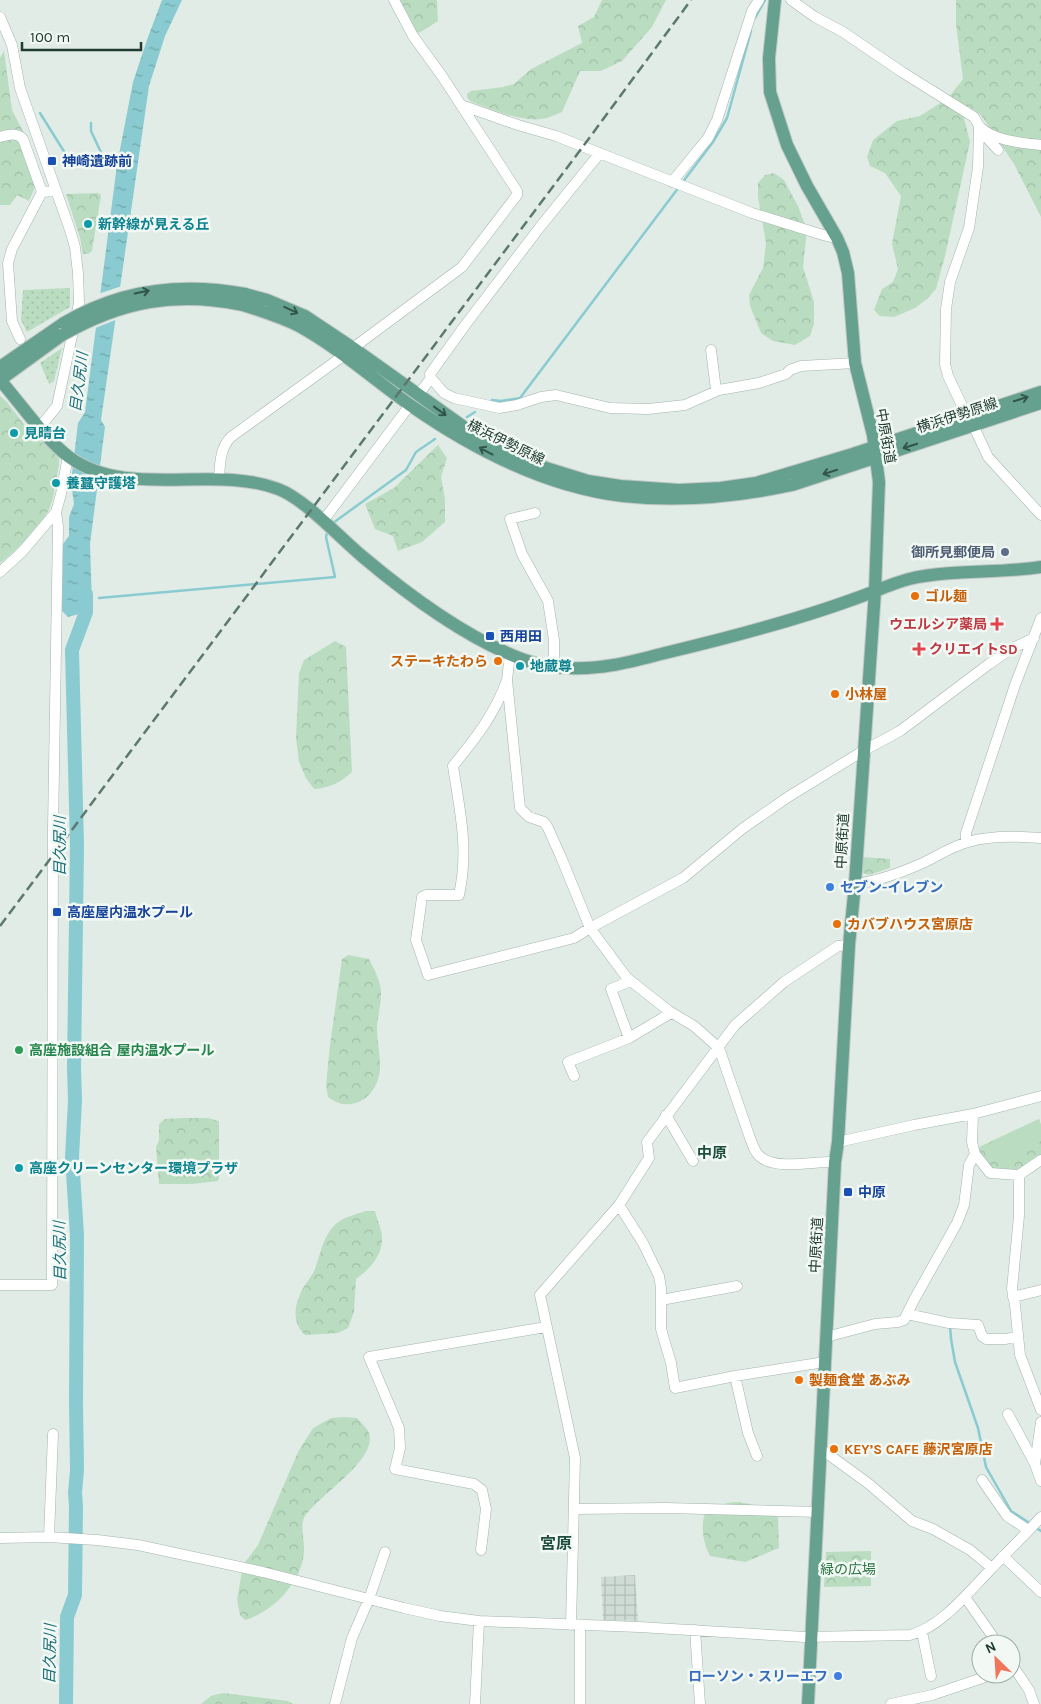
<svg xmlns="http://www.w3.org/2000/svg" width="1041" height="1704" font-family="Karla,'Noto Sans JP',sans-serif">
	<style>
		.industrial { fill: url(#industrial-grid) }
		.grass { fill: url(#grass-dots) }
		.forest { fill: url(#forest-crowns) }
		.garden { fill: #baddc1 }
		.water { fill: url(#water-ripples) }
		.pier { fill: #e1ece6 }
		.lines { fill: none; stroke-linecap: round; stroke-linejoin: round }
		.stream { stroke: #89cbd1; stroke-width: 2.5 }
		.river { stroke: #89cbd1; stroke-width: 14 }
		.minor-casing { stroke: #a4b4ad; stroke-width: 11 }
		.major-casing { stroke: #c1c8c6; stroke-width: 14 }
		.minor { stroke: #fff; stroke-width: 10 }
		.major { stroke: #65a18e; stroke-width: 12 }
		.rail { stroke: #5c786f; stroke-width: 2.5; stroke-dasharray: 10 5; stroke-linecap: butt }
		.major-bridge-casing { stroke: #c1c8c6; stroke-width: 14; stroke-linecap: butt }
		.major-bridge { stroke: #65a18e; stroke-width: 12 }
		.oneway { stroke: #32554a }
		.transit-dot { fill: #1a4fb4; stroke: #f2f8f4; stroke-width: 2 }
		.culture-dot { fill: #0f9aa8; stroke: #f2f8f4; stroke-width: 2 }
		.service-dot { fill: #5c6f8a; stroke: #f2f8f4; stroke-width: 2 }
		.food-dot { fill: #e8710a; stroke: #f2f8f4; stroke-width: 2 }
		.health-dot { fill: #e0444e; stroke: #f2f8f4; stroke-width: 2 }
		.shop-dot { fill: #3f7fe0; stroke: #f2f8f4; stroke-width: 2 }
		.leisure-dot { fill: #2e9e5b; stroke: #f2f8f4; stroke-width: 2 }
		.labels { text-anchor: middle; stroke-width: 5; stroke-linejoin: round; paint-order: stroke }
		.transit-label { font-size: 14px; font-weight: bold; fill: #164399; stroke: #f2f8f4; text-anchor: start }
		.culture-label { font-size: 14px; font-weight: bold; fill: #0d838f; stroke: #f2f8f4; text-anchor: start }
		.street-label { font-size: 14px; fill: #213c33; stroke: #f2f8f4 }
		.service-label { font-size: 14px; font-weight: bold; fill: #4e5e75; stroke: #f2f8f4; text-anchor: end }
		.food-label { font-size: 14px; font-weight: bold; fill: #c56008; stroke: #f2f8f4; text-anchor: start }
		.health-label { font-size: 14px; font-weight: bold; fill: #be3a42; stroke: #f2f8f4; text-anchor: end }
		.shop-label { font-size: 14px; font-weight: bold; fill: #366cbe; stroke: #f2f8f4; text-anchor: start }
		.leisure-label { font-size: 14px; font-weight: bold; fill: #27864d; stroke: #f2f8f4; text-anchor: start }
		.park-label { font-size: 14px; fill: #2c7343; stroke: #f2f8f4 }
		.water-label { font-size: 15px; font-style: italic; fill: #1b6f78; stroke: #f2f8f4 }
		.neighbourhood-label { font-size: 15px; font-weight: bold; fill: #1d4e3f; stroke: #f2f8f4 }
		.quarter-label { font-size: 16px; font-weight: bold; fill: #1d4e3f; stroke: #f2f8f4 }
	</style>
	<defs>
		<pattern id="industrial-grid" width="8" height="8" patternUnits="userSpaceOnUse" patternTransform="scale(1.25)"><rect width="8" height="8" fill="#cfdcd5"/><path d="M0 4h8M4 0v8" fill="none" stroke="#b1beb7"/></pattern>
		<pattern id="grass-dots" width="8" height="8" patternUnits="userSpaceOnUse" patternTransform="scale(1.25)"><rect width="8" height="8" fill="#baddc1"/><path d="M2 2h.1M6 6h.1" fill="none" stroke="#a0bfa6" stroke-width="1.8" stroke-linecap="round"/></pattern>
		<pattern id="forest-crowns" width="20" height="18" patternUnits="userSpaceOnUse" patternTransform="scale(1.25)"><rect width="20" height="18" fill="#baddc1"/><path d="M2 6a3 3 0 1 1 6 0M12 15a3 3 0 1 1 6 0" fill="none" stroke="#a0bfa6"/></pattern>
		<pattern id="water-ripples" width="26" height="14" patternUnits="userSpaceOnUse" patternTransform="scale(1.25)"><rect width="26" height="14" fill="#89cbd1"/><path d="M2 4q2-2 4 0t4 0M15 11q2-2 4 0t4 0" fill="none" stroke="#70a6aa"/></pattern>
	</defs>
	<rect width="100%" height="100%" fill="#e1ece6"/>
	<!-- industrial -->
	<path class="industrial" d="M635,1575l3,46 -35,-1 -2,-43z"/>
	<!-- grass -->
	<path class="grass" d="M70,288v19l-43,25 -6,-12 2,-30z
		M62,348l-8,33 -5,3 -9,-21z"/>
	<!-- forest -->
	<path class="forest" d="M400,0h37l1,21 -19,12 -7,-4z
		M602,0h64l-14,27 -30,34 -21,10h-21l-18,41c-5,2 -10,4 -15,6 -22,6 -56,-9 -77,-17l-3,-4v-3l4,-3 32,-4 11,-3 17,-15 51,-26 -4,-17 16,-9z
		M956,0h85v217l-27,-53 -33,-49 -13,-9 -4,12 6,24 -25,114 -9,33 -9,10 -12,9 -21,9 -14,-1 -6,-6 8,-21 11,-7 5,-13 -6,-25 9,-48 -16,-23 -15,-7 -3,-9 6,-17 24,-19 23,-5 28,-18 15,-19 -7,-55z
		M4,51l8,59 14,27 -8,2 17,48 -6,14 -12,-6 -7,10h-10v-147z
		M774,173l10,7 14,26 9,24 -4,37 11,35v22l-4,12 -15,9 -22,-4 -12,-8 -11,-27 -1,-11 14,-27 3,-25 -8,-46v-14l7,-8z
		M98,193l3,2 -9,56 -4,3h-5l-3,-16 -14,-44z
		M0,396l7,6 19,25 15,15 7,2 8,9 3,6v6c-3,14 -4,29 -9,42 -6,16 -36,46 -50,56z
		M438,445l9,13 -6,19 4,22v23l-23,20 -24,9 -5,-15 -18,-7 -10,-25 29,-16z
		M335,641l11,6 6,125c-11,10 -22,16 -38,17l-8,-11 -7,-16 -3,-24 3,-65 5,-13z
		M862,857l28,2v9l-21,7 -6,-2 -2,-4z
		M348,955l21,4c5,10 13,24 12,36 0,11 -4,23 -4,34 0,12 3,23 3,35 1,16 -8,34 -24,39 -11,3 -18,1 -28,-6l-2,-12 4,-40 12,-86z
		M184,1118h24l11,3v56l-1,4 -26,3h-33l-3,-37 3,-7v-16l6,-5z
		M1039,1119l2,6v32l-21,13h-29l-14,-20 2,-3z
		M366,1211h9c2,9 7,18 7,27 1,17 -13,32 -26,41l-2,33 -6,16 -10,5 -33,2c-15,-14 -10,-34 0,-50 3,-5 8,-10 10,-16 6,-16 8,-34 22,-46 7,-6 20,-9 29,-12z
		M345,1417l12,1c3,4 10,10 12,15 9,28 -53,63 -65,85 -4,9 1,24 0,34 -2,30 -31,60 -59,68l-5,-5 -3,-15 6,-35 15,-20 40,-93 15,-24 18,-10z
		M736,1502l14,2 28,13 1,31 -34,14 -35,-6c-7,-13 -10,-31 -4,-46l21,-7z
		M871,1551v35l-47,1 2,-35z
		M223,1693l65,8 5,3h-92l10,-8z"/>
	<!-- garden -->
	<path class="garden" d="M1039,1119l2,6v16l-40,18 -9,-18z"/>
	<!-- water -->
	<path class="water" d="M162,0h20l-17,36 -16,50 -48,334 4,7 -15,117 2,62 -6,6 -18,5 -6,-6 1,-67 6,-8v-19l5,-13 -3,-22 7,-59 7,-11 32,-247 16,-83 15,-45z"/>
	<!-- pier -->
	<path class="pier" d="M122,286l-4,33 -25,10 5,-35z"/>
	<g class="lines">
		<!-- stream -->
		<path class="stream" d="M755,18l10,-18
			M40,113l25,40
			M91,123v8l14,30
			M682,183l31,-41 14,-24 24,-87
			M492,400l9,1 19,-3 159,-211
			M467,417l8,-5
			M333,523l73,-53 10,-18 19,-13
			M99,598l236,-21 -9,-40 1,-4
			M950,1326l1,13 4,23 23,66 8,39 25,44 20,13
			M1035,1527l6,4"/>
		<!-- river -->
		<path class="river" d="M66,1704l1,-87 8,-22 1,-89 -1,-13 2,-23 -1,-67 1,-168 -5,-78 3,-56 -1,-33 3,-223 -5,-195 14,-38v-18"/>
		<defs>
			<path id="minor" d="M791,0l24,17 28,15 59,40 72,45c2,3 4,8 6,10 14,14 43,16 61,18
				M0,17l12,28 8,43 50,142 5,17 3,26 1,30 -22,103 -17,21
				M461,105l57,20 38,11 196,77 71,22 14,3
				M980,130l18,20
				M0,137c8,-2 16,-5 23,2l19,53
				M672,182l36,-44 9,-18 35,-109 7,-11
				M20,339l-8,-18 -4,-58 4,-14 30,-57 14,-1
				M353,348l109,-81 55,-72v-4l-75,-115 -29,-40 -19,-36
				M711,350l5,40
				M431,378l13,15 10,5 45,10 18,-3 24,-8 15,-2 54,13 38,1 37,-4 34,-15 40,-7 27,-9 4,-4 11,-4 54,-3
				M418,395l13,-17 -1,-4 36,-50 74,-97 60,-74
				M967,416l-19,-40 -3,-12 1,-55 4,-27 19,-54 9,-61 1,-40
				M973,425l15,32 53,58
				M219,479c1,-16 1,-31 12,-42l112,-81
				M535,513l-25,6 12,35 26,47 6,39v27
				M323,521l87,-116
				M0,572l22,-20 34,-40
				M510,654l-3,26 13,128 9,9 15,5 4,6 13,29 29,71 37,50 42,33 25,15 25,22 31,90c3,7 5,16 12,20 16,12 53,3 73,4
				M507,680c-12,34 -32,59 -54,86 7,46 16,83 6,129h-33l-4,2 -6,43 12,35 146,-37 16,-10 93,-50 59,-49 46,-32 75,-46 37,-20 89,-67 22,-15 23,-11
				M966,842v-9l49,-148 26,-67
				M855,884c23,-3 48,-12 70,-22 14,-7 28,-16 43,-20 23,-7 49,-6 73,-4
				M629,1038l-18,-49 20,-8
				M574,1076l-6,-14 61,-24 42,-25
				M666,1115l27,46
				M838,1142l76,-17 59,-11 68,-18
				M975,1154l15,19 29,2 22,-15
				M1019,1175v41l-7,73 3,16 5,50 21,55
				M619,1205l24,38 16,33 2,12v41l10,34 4,25 60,-12 90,-14
				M0,1285h52l1,-456 5,-302 -2,-15 5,-18 7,-38
				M1013,1297l28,-7
				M661,1300l76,-14
				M907,1314l42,9 29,2 4,11 4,3h20l12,-3
				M826,1337l49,-13 23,-2 6,-2 11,-22 42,-75 7,-18 5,-40 6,-11 -3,-12 1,-28
				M735,1376l13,57 9,23
				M1008,1414l27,50
				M1041,1422l-6,42 6,17
				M821,1449l48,35 43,37 21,8 37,21 22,18
				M982,1480l25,36 21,14
				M574,1509l92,-1 152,4
				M49,1537l4,-103
				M0,1538l49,-1 48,3 41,5 125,27 141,36 36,8 39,5 160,6 166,10 105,-2c32,-8 60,-45 83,-68 16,-17 33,-33 48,-50
				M481,1550l5,-41 -4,-19 -8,-6 -79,-15 5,-21 -1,-20 -30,-71 177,-30
				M1003,1556l38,36
				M965,1597l33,47
				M571,1625l4,-167 -35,-163 79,-90 30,-47 -2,-16 88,-117 49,-43 54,-36 11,-1
				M695,1630l5,74
				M922,1632l9,44
				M1011,1663l18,27 5,14
				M335,1704l17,-66 17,-39 16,-47
				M475,1704l4,-83
				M580,1704v-79
				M891,1704l41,-9 62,-21"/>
			<path id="major" d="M775,0l-6,58 1,34 17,53 20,41 30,52 6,14 5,21 7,90 18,72 6,47 -4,109 -20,293 -6,61 -11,197 -3,20 -27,542
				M245,294l22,6 38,16 48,32 115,82 36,19 42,19 42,13 32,5 59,4 42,-2 35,-5 97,-29 188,-62
				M243,305c19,6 38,12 56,21 40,22 74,53 111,79 63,44 136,82 213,91 57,6 113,1 169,-11l249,-82
				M0,367l64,-44
				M0,380c20,23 45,59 69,77 59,43 143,7 209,32 27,10 62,49 85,68 44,37 92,73 144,96 20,9 40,15 62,15 34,2 64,-7 96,-15 63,-15 129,-32 189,-54 18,-6 36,-15 55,-20 43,-10 88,-5 132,-12
				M0,380l62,-45"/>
		</defs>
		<!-- minor casing -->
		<use href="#minor" class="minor-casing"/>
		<!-- major casing -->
		<use href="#major" class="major-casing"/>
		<!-- minor -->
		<use href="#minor" class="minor"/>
		<!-- major -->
		<use href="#major" class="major"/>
		<!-- rail -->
		<path class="rail" d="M0,926l590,-789 101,-137"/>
		<defs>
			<path id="major-bridge" d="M64,323c57,-34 117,-41 181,-29
				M62,335c60,-34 113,-44 181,-30"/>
		</defs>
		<!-- major-bridge casing -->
		<use href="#major-bridge" class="major-bridge-casing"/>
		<!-- major-bridge -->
		<use href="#major-bridge" class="major-bridge"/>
	</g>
	<!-- one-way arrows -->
	<defs><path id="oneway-shaft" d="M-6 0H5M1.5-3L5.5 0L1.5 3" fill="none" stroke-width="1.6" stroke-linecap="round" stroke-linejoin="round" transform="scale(1.25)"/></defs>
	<g class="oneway">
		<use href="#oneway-shaft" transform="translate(142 292) rotate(-12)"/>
		<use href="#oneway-shaft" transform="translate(291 310) rotate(25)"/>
		<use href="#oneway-shaft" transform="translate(1021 399) rotate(-18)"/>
		<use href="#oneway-shaft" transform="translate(440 411) rotate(36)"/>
		<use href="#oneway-shaft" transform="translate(910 446) rotate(162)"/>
		<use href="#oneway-shaft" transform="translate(486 451) rotate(-152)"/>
		<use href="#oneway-shaft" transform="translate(830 472) rotate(162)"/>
	</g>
	<!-- markers -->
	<g class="transit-dot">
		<rect x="47" y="156" width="10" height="10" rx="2.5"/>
		<rect x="485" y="631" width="10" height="10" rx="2.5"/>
		<rect x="52" y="907" width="10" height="10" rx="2.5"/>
		<rect x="843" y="1187" width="10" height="10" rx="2.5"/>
	</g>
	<g class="culture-dot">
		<circle cx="88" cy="224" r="5"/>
		<circle cx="14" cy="433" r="5"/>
		<circle cx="56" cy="483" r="5"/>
		<circle cx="520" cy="666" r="5"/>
		<circle cx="19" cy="1168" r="5"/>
	</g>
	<circle class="service-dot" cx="1005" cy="552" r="5"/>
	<g class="food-dot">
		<circle cx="915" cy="596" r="5"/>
		<circle cx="498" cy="661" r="5"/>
		<circle cx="835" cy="694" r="5"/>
		<circle cx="837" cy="924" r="5"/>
		<circle cx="799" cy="1380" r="5"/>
		<circle cx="834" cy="1449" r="5"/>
	</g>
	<g class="health-dot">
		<path d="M994.5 616.5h5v5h5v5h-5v5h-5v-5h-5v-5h5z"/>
		<path d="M916.5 641.5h5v5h5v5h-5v5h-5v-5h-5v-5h5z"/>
	</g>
	<g class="shop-dot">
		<circle cx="830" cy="887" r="5"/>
		<circle cx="838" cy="1676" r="5"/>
	</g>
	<circle class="leisure-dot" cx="19" cy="1050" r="5"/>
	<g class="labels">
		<!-- transit labels -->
		<g class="transit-label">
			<text x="62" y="166">神崎遺跡前</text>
			<text x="500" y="641">西用田</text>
			<text x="67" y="917">高座屋内温水プール</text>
			<text x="858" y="1197">中原</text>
		</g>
		<!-- culture labels -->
		<g class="culture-label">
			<text x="98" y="229">新幹線が見える丘</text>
			<text x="24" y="438">見晴台</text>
			<text x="66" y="488">養蠶守護塔</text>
			<text x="530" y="671">地蔵尊</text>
			<text x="29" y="1173">高座クリーンセンター環境プラザ</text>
		</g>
		<!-- street labels -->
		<g class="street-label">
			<text transform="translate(957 415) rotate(-18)" y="5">横浜伊勢原線</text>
			<text transform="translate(886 436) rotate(80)" y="5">中原街道</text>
			<text transform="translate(506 442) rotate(26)" y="5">横浜伊勢原線</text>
			<text transform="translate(842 841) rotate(-87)" y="5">中原街道</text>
			<text transform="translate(816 1245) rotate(-87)" y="5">中原街道</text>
		</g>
		<!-- service labels -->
		<g class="service-label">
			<text x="995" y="557">御所見郵便局</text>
		</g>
		<!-- food labels -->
		<g class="food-label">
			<text x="925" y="601">ゴル麺</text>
			<text x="488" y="666" text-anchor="end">ステーキたわら</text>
			<text x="845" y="699">小林屋</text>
			<text x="847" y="929">カバブハウス宮原店</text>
			<text x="809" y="1385">製麺食堂 あぶみ</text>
			<text x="844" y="1454">KEY’S CAFE 藤沢宮原店</text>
		</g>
		<!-- health labels -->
		<g class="health-label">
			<text x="987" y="629">ウエルシア薬局</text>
			<text x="929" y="654" text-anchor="start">クリエイトSD</text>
		</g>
		<!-- shop labels -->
		<g class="shop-label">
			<text x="840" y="892">セブン-イレブン</text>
			<text x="828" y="1681" text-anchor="end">ローソン・スリーエフ</text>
		</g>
		<!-- leisure labels -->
		<g class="leisure-label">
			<text x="29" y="1055">高座施設組合 屋内温水プール</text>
		</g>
		<!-- park labels -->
		<g class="park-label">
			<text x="848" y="1574">緑の広場</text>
		</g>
		<!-- water labels -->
		<g class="water-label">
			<text transform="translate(79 382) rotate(-83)" y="5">目久尻川</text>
			<text transform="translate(60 846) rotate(-90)" y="5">目久尻川</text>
			<text transform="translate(60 1251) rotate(-91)" y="5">目久尻川</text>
			<text transform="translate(50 1654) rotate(-89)" y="5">目久尻川</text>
		</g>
		<!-- neighbourhood labels -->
		<g class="neighbourhood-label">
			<text x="712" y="1158">中原</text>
		</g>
		<!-- quarter labels -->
		<g class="quarter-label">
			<text x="556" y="1549">宮原</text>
		</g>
	</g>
	<!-- north arrow -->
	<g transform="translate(996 1659) rotate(335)"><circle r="24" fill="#f2f8f4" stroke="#9eada7"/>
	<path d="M0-4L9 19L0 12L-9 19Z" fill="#f27459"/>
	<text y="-8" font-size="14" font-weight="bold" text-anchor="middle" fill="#213c33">N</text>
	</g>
	<!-- scale -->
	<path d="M22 42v8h119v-8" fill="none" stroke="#213c33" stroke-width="2.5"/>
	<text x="30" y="42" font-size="15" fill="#213c33" stroke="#f2f8f4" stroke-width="4" paint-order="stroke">100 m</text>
</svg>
